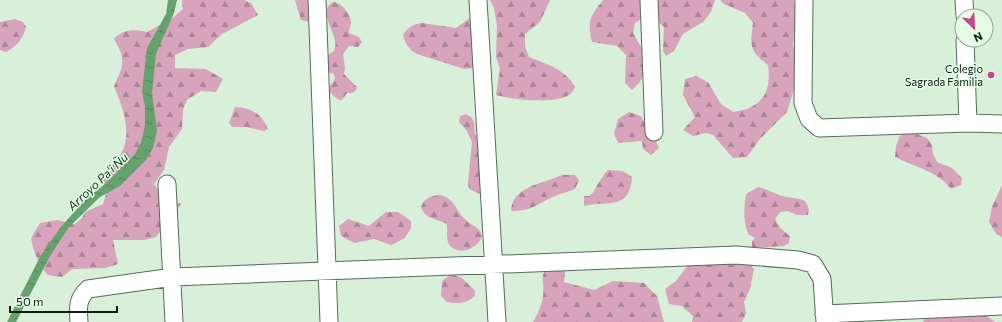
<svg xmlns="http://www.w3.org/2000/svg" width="1002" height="322" font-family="Commissioner,sans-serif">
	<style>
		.forest { fill: url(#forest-firs) }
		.water { fill: url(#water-ripples) }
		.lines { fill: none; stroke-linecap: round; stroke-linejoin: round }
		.minor-casing { stroke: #586c5a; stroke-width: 19 }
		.minor { stroke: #fff; stroke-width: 17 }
		.poi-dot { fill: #c6458f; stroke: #e5fce7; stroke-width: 1.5 }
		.labels { text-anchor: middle; stroke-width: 3; stroke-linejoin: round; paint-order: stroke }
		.poi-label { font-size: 11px; fill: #131b14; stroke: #e5fce7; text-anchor: end }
		.water-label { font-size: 12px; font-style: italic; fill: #093715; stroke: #e5fce7 }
	</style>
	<defs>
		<pattern id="forest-firs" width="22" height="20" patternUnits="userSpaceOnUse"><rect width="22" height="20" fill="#d7a4bc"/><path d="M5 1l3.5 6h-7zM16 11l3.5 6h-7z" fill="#ad8598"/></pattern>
		<pattern id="water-ripples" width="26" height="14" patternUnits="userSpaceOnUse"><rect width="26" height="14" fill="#66a26e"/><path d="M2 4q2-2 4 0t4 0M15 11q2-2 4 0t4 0" fill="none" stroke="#538359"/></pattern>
	</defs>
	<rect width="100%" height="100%" fill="#d8efda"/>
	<!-- forest -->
	<path class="forest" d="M182,0h62l7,3 7,12 -36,19 -14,13 -20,2 -13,6v13l31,1 17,10 -7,13 -15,-1 -14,9 -4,10 -1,19 -13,18 -5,23 -10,14 10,12 17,8 -25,33 -12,3h-31l5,24 -13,4 -33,1 -10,8 -14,-2c-10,-11 -14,-22 -17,-37l9,-15 17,-3 18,4 7,-6 3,-6 18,-8 3,-10 -4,-15c6,-11 12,-14 17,-22 15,-22 4,-49 -5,-71 10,-21 12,-27 0,-47 8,-10 21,-10 33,-7l23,-12 13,-11z
		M295,0h28l-13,22 -9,-2z
		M490,0h60l-10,22 -15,12v12l4,11c17,7 38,13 46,30 -2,3 -3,6 -6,8 -14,9 -57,5 -73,0l4,-26 -4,-12 1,-31 -3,-18z
		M603,0h112l-4,12 -8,10 -20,12 -9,17 -8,5 -3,-5 1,-24c-13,-12 -13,-14 -29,-4l-2,10c13,21 21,38 -1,57l-7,-7 1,-28 -9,-9 -25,-4c-5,-22 -2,-25 11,-42z
		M720,0h74l3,15 -4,30 4,10 -2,31 -8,26 -27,27 -13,18 -14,1 -20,-23 -7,-2 -13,3 -10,-6 12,-13 -12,-22 2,-16 11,-3 12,6 13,22 12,8c28,-3 39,-19 35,-47 -19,-14 -18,-19 -15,-42l-8,-10 -21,-9z
		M333,2c8,0 18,12 18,21 0,3 -2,6 -2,10l10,4 3,5 -4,5 -9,-1 -6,8 2,14 -1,6 12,12 1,3 -4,4h-6l-5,7h-3l-10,-8 1,-6 5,-7 -1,-5 -6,-2 -2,-16 8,-5c1,-3 2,-6 1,-10 -1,-10 -17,-31 -2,-39z
		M470,18l7,1 -1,49 -12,1 -47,-15c-8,-4 -12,-11 -14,-19 5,-8 10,-11 19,-12l34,5z
		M15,19l8,3 3,5c-3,12 -9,19 -20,25l-6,-2v-28z
		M235,107c15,0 27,7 33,22l-4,2 -18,-4h-14l-3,-4z
		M629,112l12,4c5,11 14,21 18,32l-8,7 -8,-6 -1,-8 -24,2 -4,-9 4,-15z
		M466,114l5,3 3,5 1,12 6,11 3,45 -4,4 -11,-5 -1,-6 4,-41 -5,-11 -8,-9 1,-6z
		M909,131l18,7 5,7 1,9 4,8 15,6 10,10 -1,7 -10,4c-14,-18 -36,-22 -56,-32l1,-11 4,-10z
		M608,170l15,1 9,6c-2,34 -24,23 -48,29v-10h6c7,-8 10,-18 18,-26z
		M562,175h13l4,5 -4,9c-6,3 -14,4 -20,7 -19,8 -21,15 -44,15 1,-25 32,-27 51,-36z
		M1002,185v52l-6,-3 -7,-12 3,-15z
		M758,187c10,2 18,8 28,10 7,1 12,1 19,4l4,8 -1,6h-11l-9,-4 -8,1 -5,7 5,9 10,8 -1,7 -5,3 -32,2v-7l3,-3 -7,-4c-5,-13 -4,-26 -2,-40z
		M438,195c16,1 17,15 27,24 4,5 11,7 15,12l2,5c-3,12 -22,20 -32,10 -5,-7 -2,-15 -3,-22l-18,-7 -4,-3 -4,-6c2,-9 8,-11 17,-13z
		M386,212h12l13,9v7l-6,10 -14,7 -17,-6 -20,4 -13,-7 -2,-10 9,-7 21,7z
		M692,260l55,1 7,8 -4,20 -6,13 2,11 -4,9h-50l1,-6 -11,-10 -13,-2 -4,-15 11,-8z
		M553,263l12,8 -1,11 30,8 19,-9 31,2 13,13 7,26h-131c5,-9 9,-17 10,-26 2,-17 -6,-21 10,-33z
		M451,274l11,4 13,13v5c-9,8 -16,8 -28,6l-6,-6 1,-15z
		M978,315l9,1 8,6h-72l3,-6z"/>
	<!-- water -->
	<path class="water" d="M168,0h9l-3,13 -18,41 -4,39 5,38 -4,17 -7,12 -26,26 -20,11 -31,30 -19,29 -34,66h-9l34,-67 19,-27 23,-26 23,-19 29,-29 6,-11 4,-18v-18l-3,-16 5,-43 19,-34z"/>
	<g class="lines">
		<defs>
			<path id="minor" d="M317,0l12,322
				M478,0l19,322
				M649,0l5,132
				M804,0l-1,103 6,16 10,9 149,-5
				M964,0l1,16
				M965,40l3,83 34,1
				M167,184l7,138
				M824,314l178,-8
				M79,322c-1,-14 -2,-23 9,-33l85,-12 563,-22 62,5 15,4 9,15 3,43"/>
		</defs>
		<!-- minor casing -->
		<use href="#minor" class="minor-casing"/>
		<!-- minor -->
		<use href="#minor" class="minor"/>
	</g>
	<!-- markers -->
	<circle class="poi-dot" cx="991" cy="75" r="4"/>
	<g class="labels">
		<!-- poi labels -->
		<g class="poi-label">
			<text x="983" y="73">Colegio<tspan x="983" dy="13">Sagrada Familia</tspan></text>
		</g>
		<!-- water labels -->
		<g class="water-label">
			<text transform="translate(98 182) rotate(-43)" y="4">Arroyo Pa'i Ñu</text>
		</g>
	</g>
	<!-- north arrow -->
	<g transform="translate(974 28) rotate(156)"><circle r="19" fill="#e5fce7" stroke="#91a293"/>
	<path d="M0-3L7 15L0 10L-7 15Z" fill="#c6458f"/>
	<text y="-6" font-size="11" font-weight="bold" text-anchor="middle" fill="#131b14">N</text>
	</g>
	<!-- scale -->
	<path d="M10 306v6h107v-6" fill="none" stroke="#131b14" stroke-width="2"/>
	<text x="16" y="306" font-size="12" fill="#131b14" stroke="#e5fce7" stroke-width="3" paint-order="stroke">50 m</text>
</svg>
